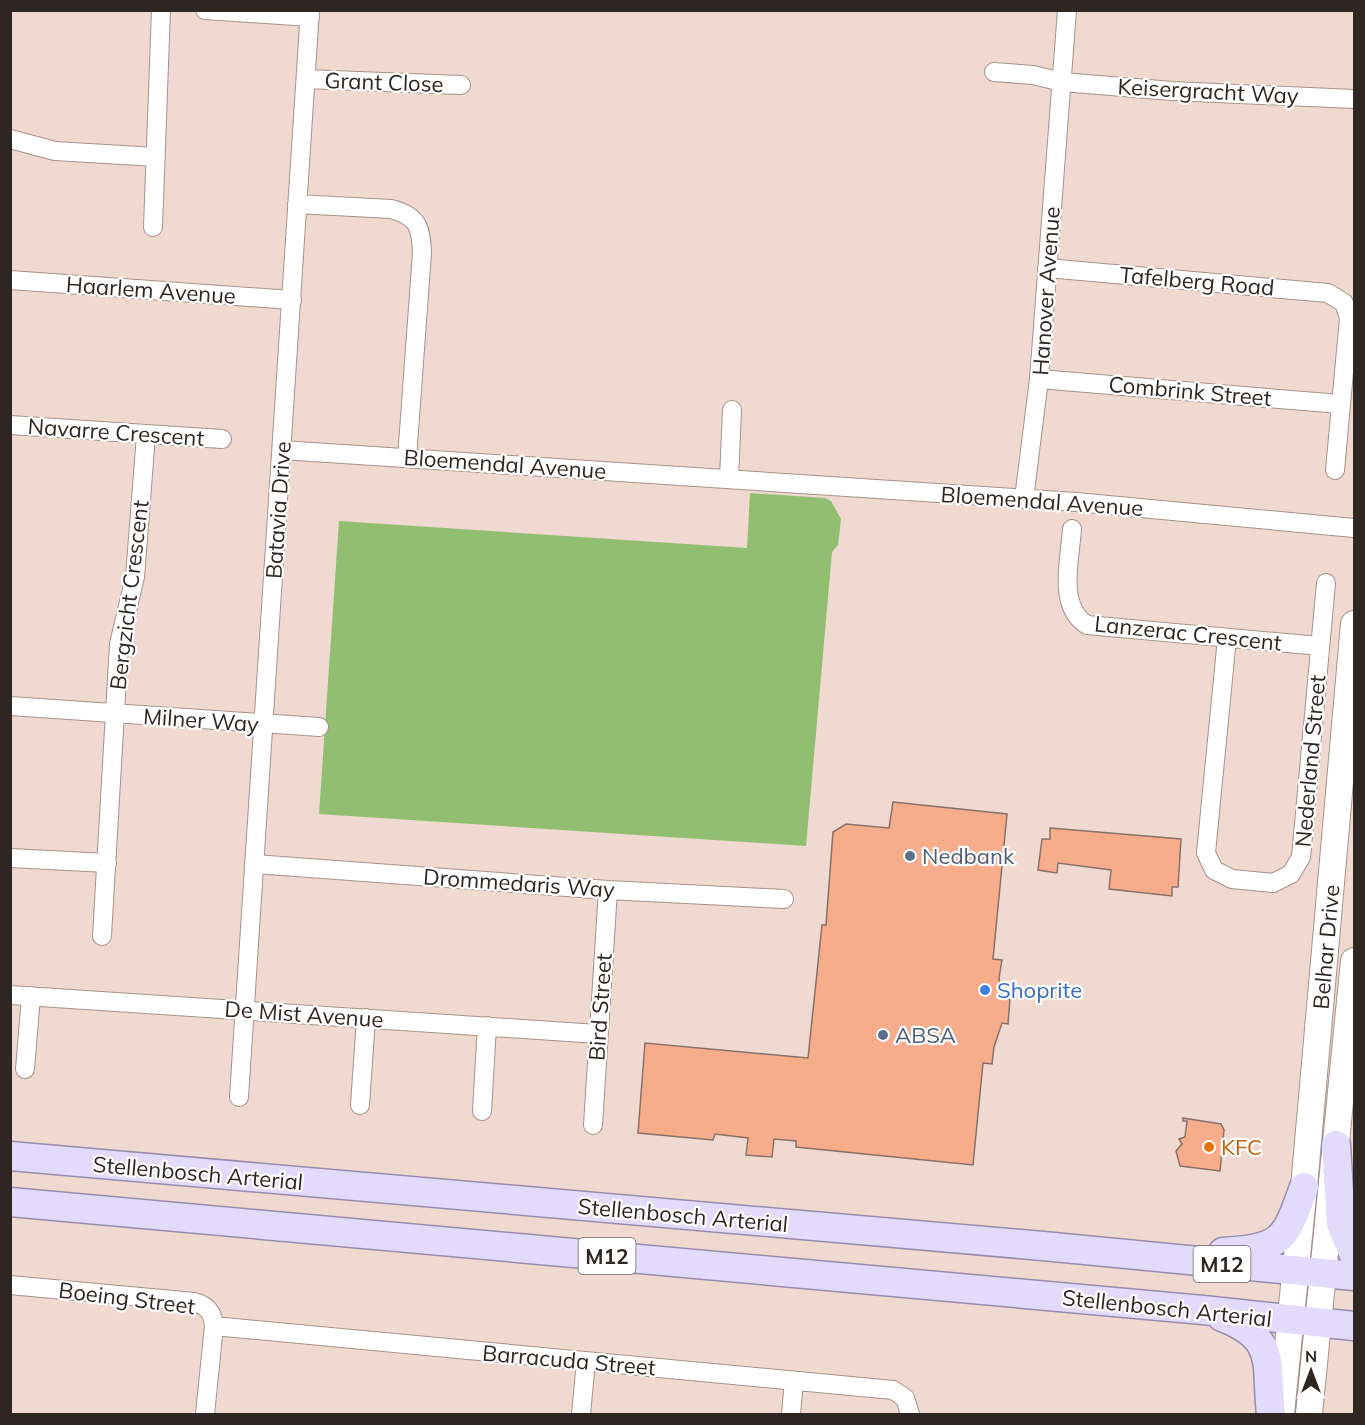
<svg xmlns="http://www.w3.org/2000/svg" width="1365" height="1425" font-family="Mulish,sans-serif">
<rect width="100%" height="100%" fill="#f0d9d0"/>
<path fill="#91be70" d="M 750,493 L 825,498 L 831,501 L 841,519 L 838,545 L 832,552 L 806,846 L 319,814 L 339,521 L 747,548 Z"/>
<path fill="#f7ac8c" stroke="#867269" stroke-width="1.5" d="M 893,802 L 1007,814 L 993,959 L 1002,960 L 999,978 L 1002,999 L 1010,999 L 1008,1024 L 1002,1023 L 994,1047 L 992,1064 L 983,1063 L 973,1165 L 796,1147 L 796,1141 L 774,1139 L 772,1157 L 746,1155 L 748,1138 L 715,1134 L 713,1140 L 638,1133 L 645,1043 L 808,1058 L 822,925 L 826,925 L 833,832 L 846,824 L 889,828 Z
M 1050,828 L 1181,839 L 1178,887 L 1172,887 L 1172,896 L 1109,889 L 1111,870 L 1058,863 L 1057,873 L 1038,870 L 1042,839 L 1050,839 Z
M 1183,1118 L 1221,1124 L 1224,1130 L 1220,1171 L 1180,1166 L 1176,1151 L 1182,1144 L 1179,1139 L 1185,1137 L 1187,1121 L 1183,1121 Z"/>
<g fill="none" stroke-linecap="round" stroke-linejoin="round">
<g stroke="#a79289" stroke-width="20">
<path id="street" d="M 205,10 L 310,17
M 994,72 L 1033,75 L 1062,82 L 1172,91 L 1354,99
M 306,79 L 461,85
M 10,139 L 55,151 L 156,157
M 297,204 L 391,209 C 418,216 421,227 422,253 L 407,458
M 153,227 L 161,10
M 1047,268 L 1328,293 L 1344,303 L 1349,318 L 1335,470
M 10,280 L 292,300
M 1039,379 L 1340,404
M 10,425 L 222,439
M 282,450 L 1076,502 L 1354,528
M 729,479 L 732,410
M 1024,499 L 1039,379 L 1067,10
M 1072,529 C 1070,560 1057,606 1087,625 L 1320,646
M 1227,638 L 1206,853 L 1214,870 L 1232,879 L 1273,883 L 1291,874 L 1301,857 L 1326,583
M 10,706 L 319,727
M 10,858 L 107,863
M 254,864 L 608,890 L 784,899
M 102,936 L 119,644 L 135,577 L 146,435
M 10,995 L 598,1034
M 25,1069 L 31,996
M 239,1097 L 310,10
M 360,1105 L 366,1018
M 482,1111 L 487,1026
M 593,1125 L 608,890
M 10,1285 L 194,1302 C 207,1305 213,1313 214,1326 L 205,1414
M 214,1326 L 893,1390 L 905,1398 L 910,1414
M 581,1414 L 586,1361
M 791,1414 L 794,1381"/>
</g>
<g stroke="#a79289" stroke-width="28">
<path id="secondary" d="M 1281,1414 L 1304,1187 L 1354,624
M 1309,1414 L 1354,961"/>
</g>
<g stroke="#978cad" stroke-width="31">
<path id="primary" d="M 1336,1145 L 1341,1224 L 1354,1255
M 10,1156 L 1043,1246 L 1354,1276
M 10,1202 L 1203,1310 L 1354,1326
M 1223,1252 C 1282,1248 1285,1241 1304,1187
M 1222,1317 C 1279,1339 1265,1364 1271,1414"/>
</g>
<use href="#street" stroke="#fff" stroke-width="18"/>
<use href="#secondary" stroke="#fff" stroke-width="26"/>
<use href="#primary" stroke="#e2dbfb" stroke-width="28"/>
</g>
<g fill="#5c6f8a" stroke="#fff" stroke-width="2">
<circle cx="910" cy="856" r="6"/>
<circle cx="883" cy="1035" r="6"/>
</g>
<circle fill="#3f7fe0" stroke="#fff" stroke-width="2" cx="985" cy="990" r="6"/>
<circle fill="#e8710a" stroke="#fff" stroke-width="2" cx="1209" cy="1147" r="6"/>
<g text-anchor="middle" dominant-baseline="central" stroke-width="4.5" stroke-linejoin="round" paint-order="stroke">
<g fill="#fff" stroke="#6d6764" stroke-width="1.5">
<rect x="578.5" y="1238" width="57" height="36" rx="4.5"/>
<rect x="1193.5" y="1246" width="57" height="36" rx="4.5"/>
</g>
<g font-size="21" font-weight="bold" fill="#2e2622">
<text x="607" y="1256">M12</text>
<text x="1222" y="1264">M12</text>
</g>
<g font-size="22" fill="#2e2622" stroke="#fff">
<text transform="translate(384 82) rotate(2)">Grant Close</text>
<text transform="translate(1208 91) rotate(3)">Keisergracht Way</text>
<text transform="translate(1197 281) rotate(5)">Tafelberg Road</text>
<text transform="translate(151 290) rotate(4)">Haarlem Avenue</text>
<text transform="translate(1046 291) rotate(-86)">Hanover Avenue</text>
<text transform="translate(1190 391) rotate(5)">Combrink Street</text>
<text transform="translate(116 432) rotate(4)">Navarre Crescent</text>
<text transform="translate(505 464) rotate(4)">Bloemendal Avenue</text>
<text transform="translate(1042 501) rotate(4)">Bloemendal Avenue</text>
<text transform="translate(278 510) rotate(-86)">Batavia Drive</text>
<text transform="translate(129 595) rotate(-83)">Bergzicht Crescent</text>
<text transform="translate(1188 633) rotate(6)">Lanzerac Crescent</text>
<text transform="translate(201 720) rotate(4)">Milner Way</text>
<text transform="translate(1310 761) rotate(-85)">Nederland Street</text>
<text transform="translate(519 883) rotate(4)">Drommedaris Way</text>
<text transform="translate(1326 947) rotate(-85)">Belhar Drive</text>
<text transform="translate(600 1007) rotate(-86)">Bird Street</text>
<text transform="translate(304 1014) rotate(4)">De Mist Avenue</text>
<text transform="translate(198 1173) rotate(5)">Stellenbosch Arterial</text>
<text transform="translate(683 1215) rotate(5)">Stellenbosch Arterial</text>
<text transform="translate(127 1298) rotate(7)">Boeing Street</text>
<text transform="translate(1167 1308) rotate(6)">Stellenbosch Arterial</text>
<text transform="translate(569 1360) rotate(5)">Barracuda Street</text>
</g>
<g font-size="22" fill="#4e5e75" stroke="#fff" text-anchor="start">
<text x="922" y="856">Nedbank</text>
<text x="895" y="1035">ABSA</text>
</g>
<g font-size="22" fill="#366cbe" stroke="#fff" text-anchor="start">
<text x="997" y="990">Shoprite</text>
</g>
<g font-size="22" fill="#c56008" stroke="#fff" text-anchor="start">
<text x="1221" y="1147">KFC</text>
</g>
</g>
<rect width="1365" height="1425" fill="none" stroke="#2e2622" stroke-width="24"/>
<g transform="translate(1311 1371)" stroke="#ffffff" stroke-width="4.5" paint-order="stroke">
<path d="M0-4.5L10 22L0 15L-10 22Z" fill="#2e2622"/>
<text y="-9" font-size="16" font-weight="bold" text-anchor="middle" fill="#2e2622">N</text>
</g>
</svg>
